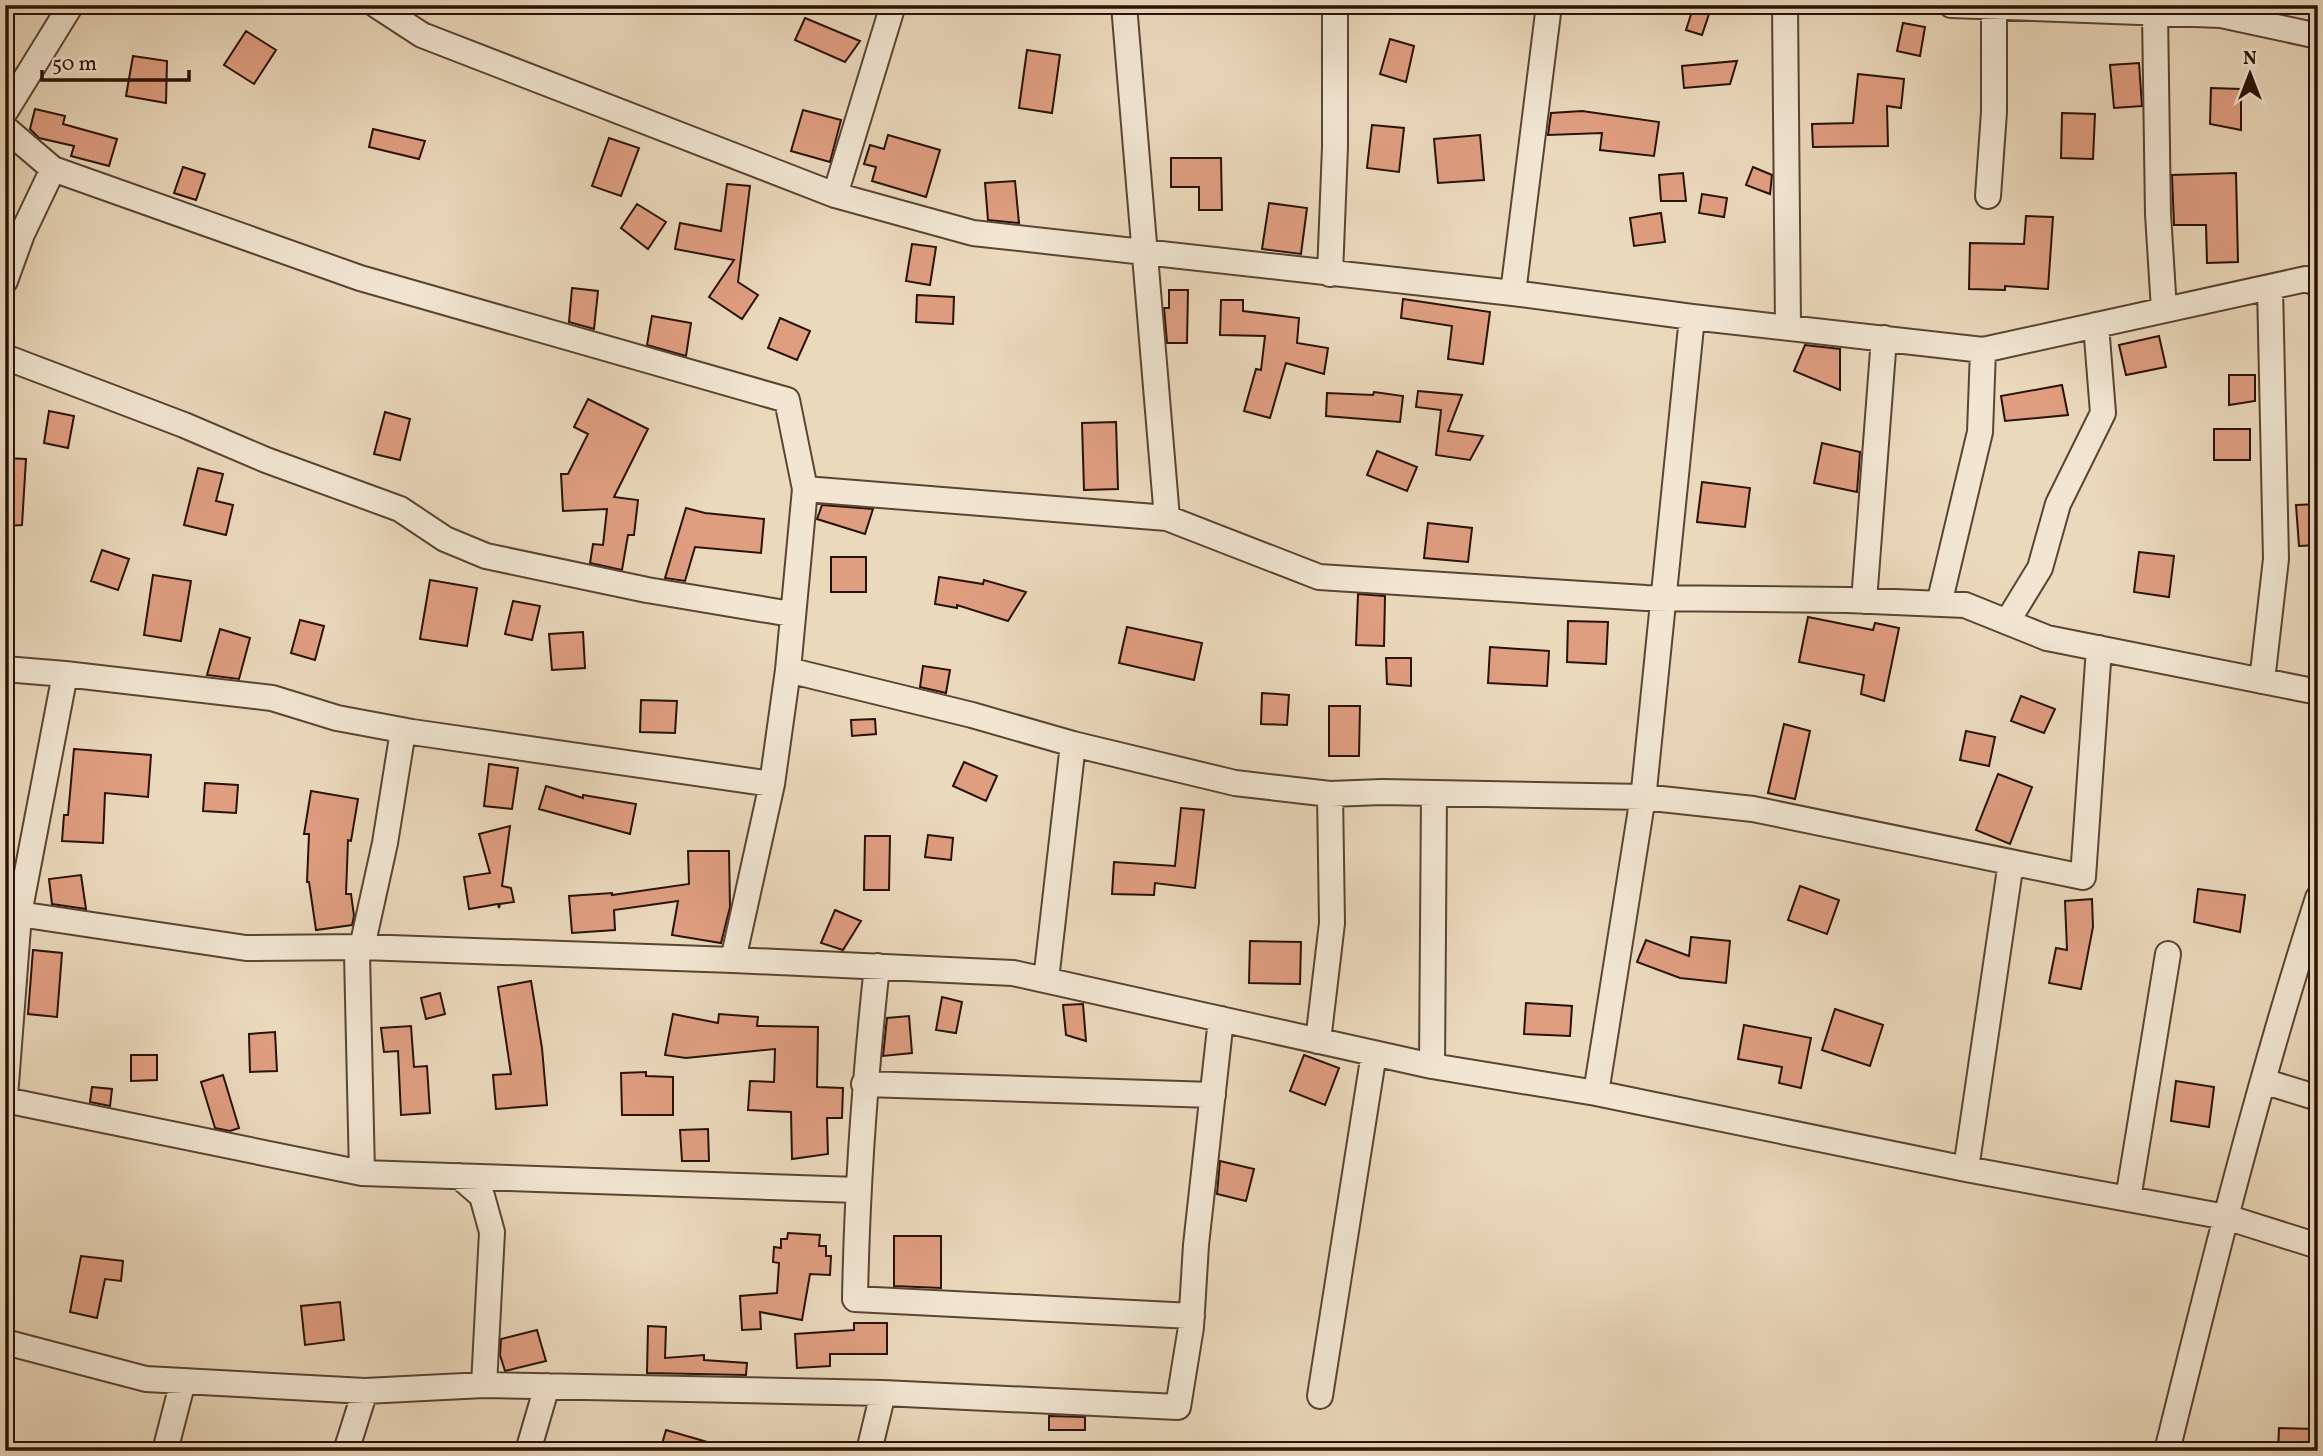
<svg xmlns="http://www.w3.org/2000/svg" width="2323" height="1456" font-family="Vollkorn,serif">
<rect width="100%" height="100%" fill="#ebd9bc"/>
<filter id="stains"><feTurbulence type="fractalNoise" baseFrequency=".00286" numOctaves="4"/><feColorMatrix values="0 0 0 0 .2 0 0 0 0 .09 0 0 0 0 .02 0 0 0 .5 -.17"/></filter>
<radialGradient id="worn" r=".72"><stop offset=".6" stop-color="#630" stop-opacity="0"/><stop offset="1" stop-color="#630" stop-opacity=".3"/></radialGradient>
<path fill="#e09e81" stroke="#291205" stroke-width="2" d="M 1694,5 L 1712,5 L 1702,35 L 1686,30 Z
M 805,18 L 860,41 L 845,62 L 795,40 Z
M 1903,23 L 1925,27 L 1920,56 L 1897,51 Z
M 246,31 L 276,50 L 254,84 L 224,65 Z
M 1390,39 L 1414,46 L 1406,82 L 1380,74 Z
M 1027,50 L 1060,55 L 1052,113 L 1019,108 Z
M 133,56 L 167,61 L 166,103 L 126,96 Z
M 1737,61 L 1730,84 L 1684,88 L 1682,66 Z
M 2139,63 L 2142,106 L 2114,108 L 2110,65 Z
M 1858,74 L 1904,79 L 1901,108 L 1887,106 L 1888,146 L 1813,147 L 1812,124 L 1853,123 Z
M 2211,88 L 2241,89 L 2241,130 L 2210,124 Z
M 35,109 L 65,116 L 63,124 L 117,139 L 109,166 L 71,156 L 74,146 L 39,138 L 30,129 Z
M 803,110 L 841,120 L 830,162 L 791,151 Z
M 1582,111 L 1659,122 L 1654,156 L 1600,150 L 1602,133 L 1548,135 L 1551,113 Z
M 2062,113 L 2095,114 L 2093,159 L 2061,158 Z
M 1372,125 L 1404,128 L 1399,172 L 1367,168 Z
M 373,129 L 425,141 L 419,159 L 369,147 Z
M 888,135 L 940,150 L 926,197 L 872,181 L 876,167 L 864,164 L 870,145 L 884,149 Z
M 1480,135 L 1484,180 L 1438,183 L 1434,139 Z
M 609,138 L 639,148 L 621,196 L 592,186 Z
M 1171,158 L 1221,158 L 1222,210 L 1199,210 L 1199,187 L 1171,187 Z
M 183,167 L 205,174 L 196,200 L 174,193 Z
M 1753,167 L 1772,175 L 1770,194 L 1746,185 Z
M 1683,173 L 1686,201 L 1661,201 L 1659,175 Z
M 2236,173 L 2238,262 L 2207,263 L 2206,225 L 2174,225 L 2172,175 Z
M 1015,181 L 1019,223 L 988,220 L 985,183 Z
M 727,184 L 750,186 L 738,282 L 758,295 L 742,319 L 709,297 L 734,260 L 675,249 L 680,223 L 721,231 Z
M 1702,194 L 1727,198 L 1724,217 L 1699,213 Z
M 1269,203 L 1307,208 L 1301,254 L 1262,249 Z
M 637,204 L 666,222 L 648,249 L 621,228 Z
M 1661,213 L 1665,242 L 1634,246 L 1630,218 Z
M 2026,216 L 2053,217 L 2048,289 L 2005,286 L 2005,290 L 1969,289 L 1970,243 L 2024,244 Z
M 912,244 L 936,247 L 930,285 L 906,281 Z
M 572,288 L 598,291 L 594,329 L 569,322 Z
M 1169,290 L 1188,290 L 1187,343 L 1167,343 L 1164,308 L 1169,308 Z
M 917,295 L 954,297 L 953,324 L 916,322 Z
M 1403,299 L 1490,312 L 1483,364 L 1448,359 L 1452,326 L 1401,318 Z
M 1221,300 L 1243,300 L 1243,311 L 1299,318 L 1297,343 L 1328,348 L 1324,374 L 1286,363 L 1270,418 L 1244,411 L 1256,369 L 1261,370 L 1265,336 L 1220,335 Z
M 652,316 L 691,323 L 686,356 L 647,345 Z
M 780,318 L 810,331 L 797,360 L 768,348 Z
M 2159,336 L 2166,367 L 2126,375 L 2119,345 Z
M 1805,345 L 1840,349 L 1840,390 L 1794,371 Z
M 2229,375 L 2255,375 L 2255,401 L 2229,405 Z
M 2062,385 L 2068,415 L 2005,421 L 2001,396 Z
M 1418,391 L 1462,395 L 1448,431 L 1483,436 L 1470,460 L 1436,455 L 1441,410 L 1416,407 Z
M 1374,392 L 1403,396 L 1400,422 L 1326,416 L 1327,393 L 1373,395 Z
M 588,399 L 648,429 L 614,497 L 638,500 L 634,535 L 628,535 L 622,570 L 590,563 L 593,544 L 603,545 L 607,509 L 563,511 L 561,474 L 568,474 L 588,434 L 574,427 Z
M 49,411 L 74,416 L 68,448 L 44,443 Z
M 385,412 L 410,419 L 400,460 L 374,454 Z
M 1116,422 L 1118,489 L 1084,490 L 1082,423 Z
M 2214,429 L 2250,429 L 2250,460 L 2214,460 Z
M 1822,443 L 1860,452 L 1857,492 L 1814,483 Z
M 1377,451 L 1417,467 L 1407,491 L 1367,475 Z
M 5,458 L 26,459 L 22,525 L 5,526 Z
M 198,468 L 223,474 L 216,501 L 233,505 L 226,535 L 184,525 Z
M 1702,482 L 1750,488 L 1745,527 L 1697,522 Z
M 2318,504 L 2318,545 L 2299,546 L 2296,505 Z
M 822,505 L 873,509 L 865,534 L 817,519 Z
M 686,508 L 705,513 L 764,519 L 761,553 L 695,547 L 685,581 L 665,578 Z
M 1428,523 L 1472,528 L 1468,562 L 1424,558 Z
M 102,550 L 129,559 L 118,590 L 91,581 Z
M 2139,552 L 2174,556 L 2169,597 L 2134,592 Z
M 831,557 L 866,557 L 866,592 L 831,592 Z
M 153,575 L 191,581 L 181,641 L 144,635 Z
M 939,577 L 983,584 L 984,580 L 1026,592 L 1008,621 L 957,605 L 957,608 L 935,604 Z
M 430,580 L 477,588 L 467,646 L 420,639 Z
M 1358,594 L 1385,596 L 1384,646 L 1356,645 Z
M 513,601 L 540,606 L 532,640 L 505,634 Z
M 1808,617 L 1873,630 L 1875,623 L 1899,628 L 1884,701 L 1861,694 L 1864,675 L 1799,662 Z
M 300,620 L 324,626 L 315,660 L 291,653 Z
M 1568,621 L 1608,622 L 1606,664 L 1567,662 Z
M 1127,627 L 1202,643 L 1194,680 L 1119,663 Z
M 220,629 L 250,638 L 239,679 L 207,675 Z
M 583,632 L 585,668 L 552,670 L 549,634 Z
M 1490,647 L 1549,651 L 1547,686 L 1488,683 Z
M 1386,658 L 1411,658 L 1411,686 L 1387,684 Z
M 923,666 L 950,670 L 946,693 L 920,687 Z
M 1262,693 L 1289,695 L 1287,725 L 1261,724 Z
M 2021,696 L 2055,709 L 2044,733 L 2011,721 Z
M 641,700 L 677,701 L 675,733 L 640,732 Z
M 1329,706 L 1360,706 L 1359,756 L 1329,756 Z
M 875,719 L 876,734 L 852,736 L 851,720 Z
M 1784,724 L 1810,731 L 1795,799 L 1768,793 Z
M 1966,731 L 1995,737 L 1989,766 L 1960,760 Z
M 74,749 L 151,755 L 148,797 L 105,793 L 103,843 L 62,841 L 64,815 L 68,815 Z
M 964,762 L 997,776 L 986,801 L 953,786 Z
M 489,764 L 518,768 L 512,809 L 484,806 Z
M 1998,774 L 2032,787 L 2010,844 L 1976,830 Z
M 205,783 L 238,785 L 236,813 L 203,811 Z
M 546,786 L 583,798 L 583,795 L 636,804 L 630,834 L 539,809 Z
M 311,791 L 358,799 L 351,841 L 348,840 L 346,894 L 351,894 L 354,916 L 352,925 L 316,930 L 309,882 L 307,882 L 309,834 L 304,834 Z
M 1181,808 L 1204,810 L 1195,888 L 1155,883 L 1154,895 L 1112,894 L 1114,862 L 1175,866 Z
M 510,826 L 502,886 L 511,888 L 514,902 L 500,904 L 499,908 L 498,904 L 469,909 L 464,877 L 490,873 L 479,834 Z
M 928,835 L 953,838 L 951,860 L 925,857 Z
M 865,836 L 890,836 L 889,890 L 864,890 Z
M 688,851 L 729,851 L 730,907 L 721,943 L 672,935 L 678,901 L 614,910 L 615,930 L 572,933 L 569,896 L 612,893 L 612,895 L 689,884 Z
M 81,875 L 86,909 L 52,904 L 49,879 Z
M 1800,886 L 1839,900 L 1827,934 L 1788,920 Z
M 2198,889 L 2245,895 L 2240,932 L 2194,922 Z
M 2092,899 L 2093,927 L 2081,989 L 2049,983 L 2056,948 L 2067,950 L 2065,901 Z
M 835,910 L 861,921 L 843,950 L 821,943 Z
M 1691,937 L 1730,941 L 1726,983 L 1680,978 L 1637,962 L 1646,940 L 1689,956 Z
M 1250,941 L 1301,942 L 1300,984 L 1249,983 Z
M 33,950 L 62,953 L 57,1017 L 28,1014 Z
M 531,981 L 542,1048 L 547,1105 L 496,1109 L 493,1075 L 511,1074 L 498,987 Z
M 440,993 L 445,1014 L 426,1019 L 421,998 Z
M 942,997 L 962,1002 L 956,1033 L 936,1030 Z
M 1526,1003 L 1572,1006 L 1570,1036 L 1524,1034 Z
M 1083,1004 L 1086,1041 L 1066,1035 L 1063,1005 Z
M 1835,1009 L 1883,1025 L 1870,1066 L 1822,1050 Z
M 673,1014 L 718,1023 L 719,1014 L 758,1017 L 757,1026 L 818,1027 L 817,1087 L 843,1088 L 842,1118 L 827,1118 L 828,1154 L 792,1159 L 791,1112 L 748,1110 L 750,1081 L 774,1082 L 775,1049 L 686,1058 L 665,1055 Z
M 909,1016 L 912,1053 L 883,1056 L 887,1018 Z
M 1744,1025 L 1811,1038 L 1801,1088 L 1779,1083 L 1782,1067 L 1738,1059 Z
M 411,1026 L 414,1067 L 427,1066 L 430,1113 L 401,1115 L 398,1051 L 384,1052 L 381,1028 Z
M 275,1032 L 277,1071 L 250,1072 L 249,1034 Z
M 131,1055 L 157,1055 L 157,1080 L 131,1081 Z
M 1304,1055 L 1339,1068 L 1325,1105 L 1290,1091 Z
M 646,1072 L 646,1076 L 673,1077 L 673,1115 L 622,1115 L 621,1073 Z
M 223,1075 L 239,1128 L 230,1131 L 215,1128 L 201,1082 Z
M 2176,1081 L 2214,1087 L 2209,1127 L 2171,1121 Z
M 92,1087 L 112,1089 L 110,1106 L 90,1102 Z
M 708,1129 L 709,1161 L 682,1161 L 680,1130 Z
M 1220,1161 L 1254,1169 L 1246,1201 L 1217,1194 Z
M 788,1233 L 820,1235 L 819,1246 L 826,1246 L 826,1256 L 831,1256 L 830,1275 L 810,1274 L 802,1320 L 760,1312 L 761,1329 L 742,1330 L 740,1296 L 777,1293 L 779,1263 L 773,1262 L 774,1247 L 781,1248 L 781,1239 L 787,1239 Z
M 894,1236 L 941,1236 L 941,1288 L 894,1286 Z
M 81,1256 L 123,1261 L 121,1281 L 105,1279 L 97,1318 L 70,1312 Z
M 340,1302 L 344,1340 L 305,1345 L 301,1306 Z
M 854,1323 L 887,1323 L 887,1354 L 830,1354 L 830,1366 L 797,1368 L 795,1334 L 854,1330 Z
M 648,1326 L 666,1327 L 665,1358 L 704,1355 L 704,1360 L 747,1363 L 746,1375 L 647,1373 Z
M 537,1330 L 546,1361 L 505,1371 L 500,1355 L 501,1339 Z
M 1049,1416 L 1085,1417 L 1085,1430 L 1049,1430 Z
M 2279,1428 L 2315,1429 L 2314,1451 L 2278,1451 Z
M 666,1430 L 721,1446 L 720,1451 L 660,1451 Z"/>
<g fill="none" stroke-linecap="round" stroke-linejoin="round">
<g stroke="#5a4433" stroke-width="28">
<path id="minor" d="M 376,5 L 422,35 L 835,195 L 973,233 L 1513,293 L 1692,317 L 1983,350 L 2306,279 L 2318,284
M 1124,5 L 1167,518
M 1785,5 L 1788,327
M 1951,5 L 2221,15 L 2318,36
M 2155,13 L 2158,214 L 2164,310
M 5,112 L 71,5
M 5,128 L 53,169 L 360,278 L 787,400 L 805,489
M 835,195 L 893,5
M 1988,196 L 1994,112 L 1994,7
M 1330,274 L 1335,147 L 1335,5
M 5,281 L 22,234 L 53,169
M 1513,293 L 1549,5
M 5,357 L 184,425 L 266,460 L 400,509 L 445,539 L 486,556 L 647,590 L 791,614
M 1864,601 L 1884,338
M 1939,604 L 1980,432 L 1983,350
M 2007,622 L 2040,568 L 2058,504 L 2103,413 L 2096,325
M 5,669 L 65,674 L 272,698 L 337,718 L 412,732 L 772,784
M 788,670 L 972,715 L 1073,744 L 1235,783 L 1330,794 L 1382,792 L 1643,797 L 1753,809 L 2083,877 L 2099,648
M 2262,681 L 2276,559 L 2270,287
M 19,914 L 246,948 L 362,947 L 733,960 L 1013,973 L 1432,1066 L 1596,1093 L 1966,1169 L 2226,1217 L 2318,1246
M 733,960 L 772,784 L 788,670 L 805,489 L 1167,518 L 1319,577 L 1646,598 L 1848,600 L 1965,605 L 2047,638 L 2318,692
M 877,966 C 865,1077 857,1187 855,1299 L 1192,1316
M 1046,980 L 1073,744
M 1318,1041 L 1332,923 L 1330,794
M 1432,1066 L 1434,794
M 2263,1081 L 2318,1098
M 864,1084 L 1213,1095
M 1596,1093 L 1644,790 L 1692,317
M 5,1097 L 19,914 L 65,674
M 5,1100 L 362,1173 L 857,1190
M 1966,1169 L 2011,862
M 362,1173 L 357,954 L 362,947 L 385,843 L 403,731
M 459,1176 L 482,1196 L 492,1232 L 484,1385
M 2128,1199 L 2168,954
M 5,1342 L 146,1379 L 183,1381 L 365,1391 L 484,1385 L 883,1393 L 1178,1407 L 1191,1327 L 1196,1245 L 1221,1019
M 1320,1396 L 1374,1053
M 165,1451 L 183,1381
M 346,1451 L 365,1391
M 528,1451 L 547,1386
M 869,1451 L 883,1393
M 2167,1451 C 2213,1265 2259,1080 2318,898"/>
</g>
<use href="#minor" stroke="#f2e6d3" stroke-width="24"/>
</g>
<rect width="2323" height="1456" fill="none" stroke="#ebd9bc" stroke-width="28"/>
<rect x="7" y="7" width="2309" height="1442" fill="none" stroke="#291205" stroke-width="3.5"/>
<rect x="14" y="14" width="2295" height="1428" fill="none" stroke="#291205" stroke-width="2"/>
<g transform="translate(2250 74)" stroke="#f2e6d3" stroke-width="5" paint-order="stroke">
<path d="M0-5L12 26L0 18L-12 26Z" fill="#291205"/>
<text y="-10" font-size="19" font-weight="bold" text-anchor="middle" fill="#291205">N</text>
</g>
<path d="M42 70v10h147v-10" fill="none" stroke="#291205" stroke-width="3.5"/>
<text x="52" y="70" font-size="21" fill="#291205" stroke="#f2e6d3" stroke-width="5" paint-order="stroke">50 m</text>
<rect width="100%" height="100%" filter="url(#stains)"/>
<rect width="100%" height="100%" fill="url(#worn)"/>
</svg>
